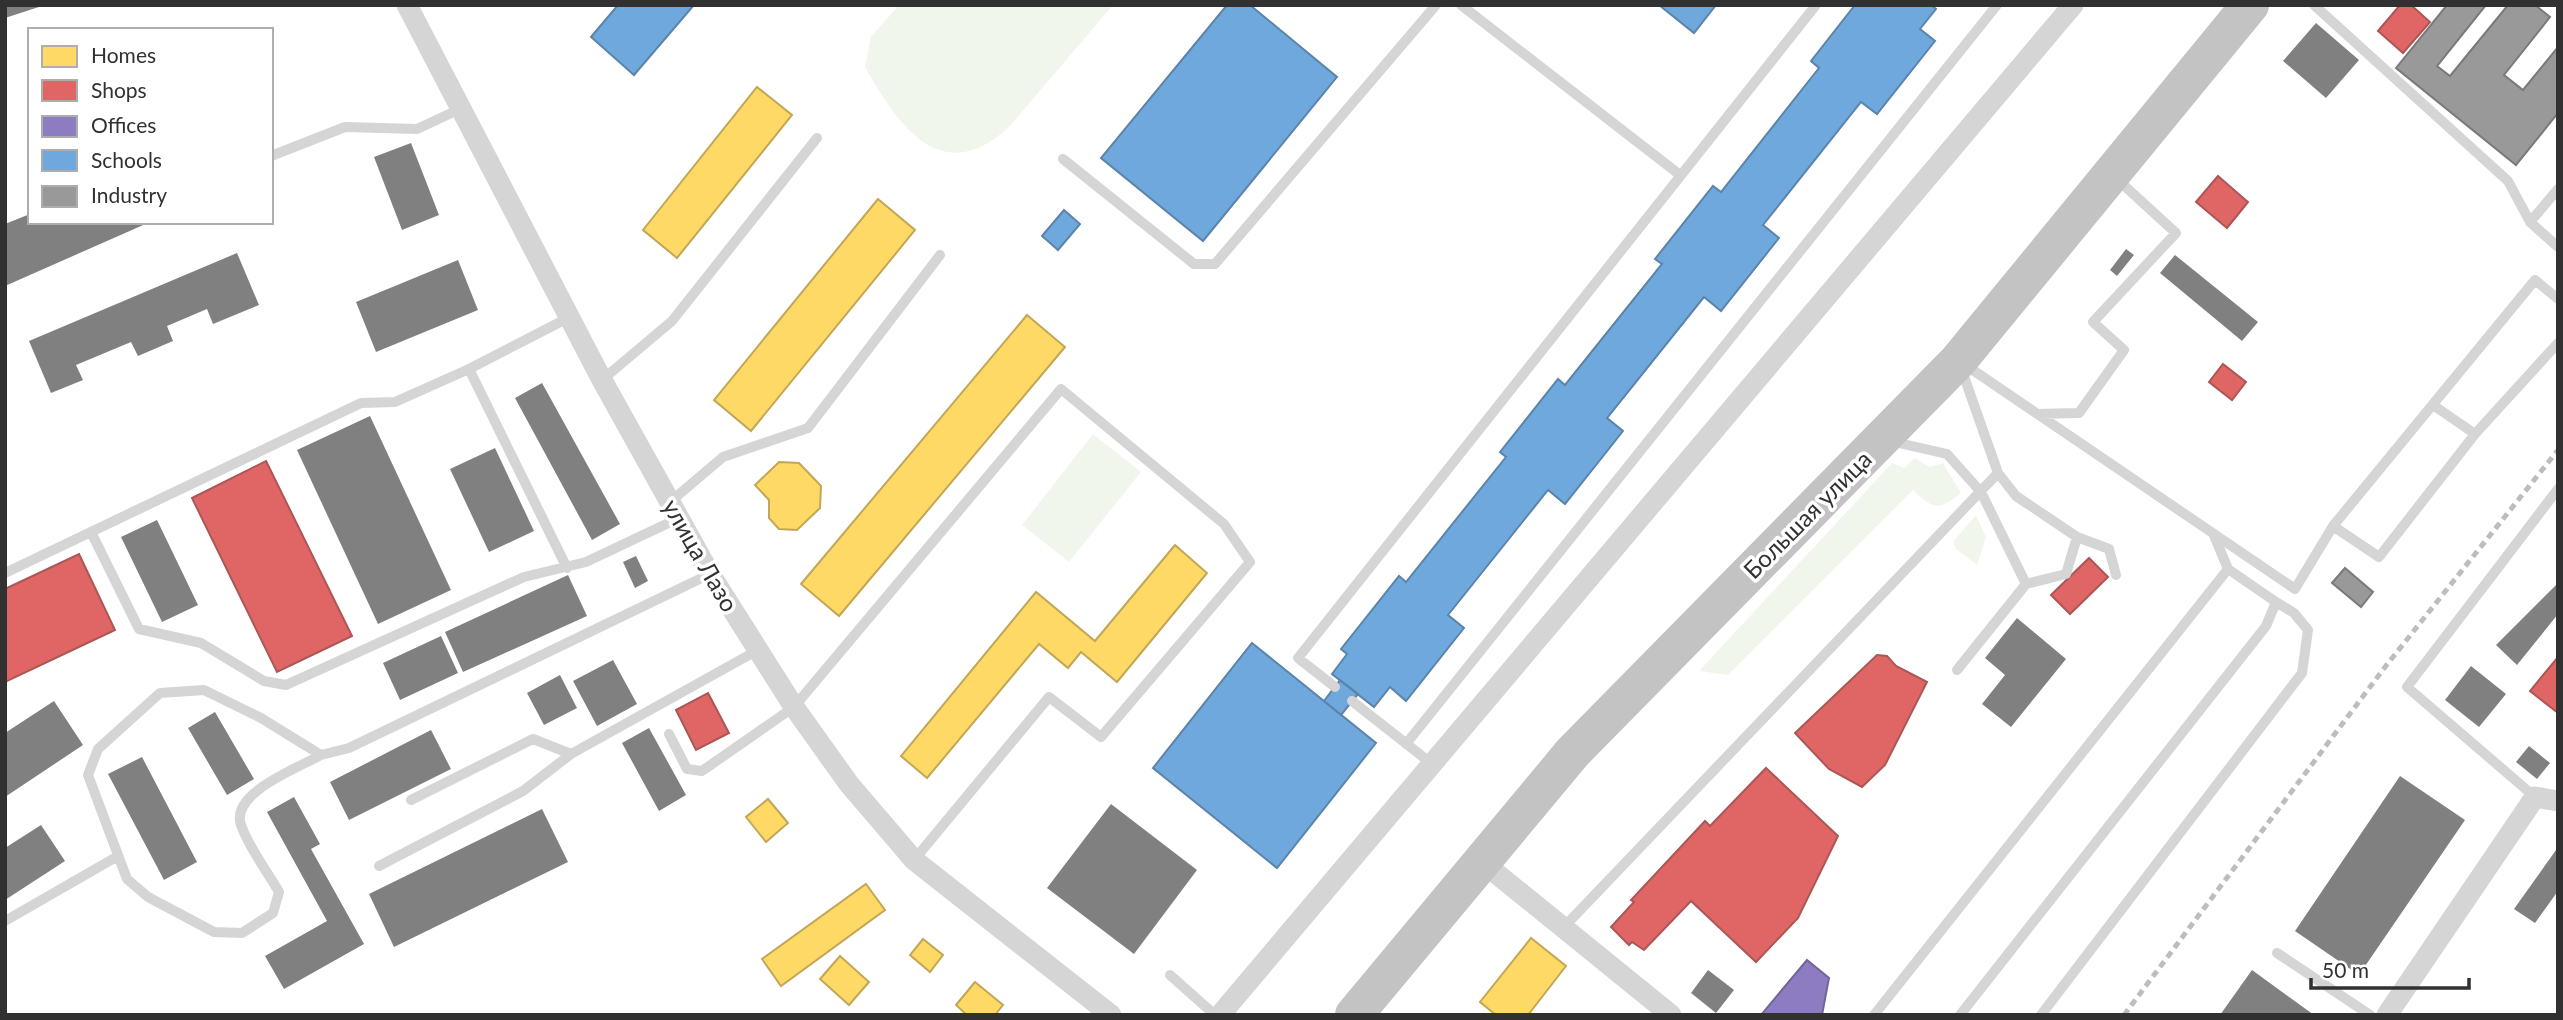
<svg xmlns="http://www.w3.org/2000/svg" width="2563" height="1020" font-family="Lato,sans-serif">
<rect width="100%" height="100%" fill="#fff"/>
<path fill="#f1f6ed" d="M 899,5 L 1113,5 L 1009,127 C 941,190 898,125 865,67 L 871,37 Z
M 1093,434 L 1141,472 L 1069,562 L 1022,525 Z
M 1915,458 L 1930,467 L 1943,463 L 1961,493 C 1938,512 1933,509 1913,490 L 1728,675 L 1699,671 L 1892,463 L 1904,468 Z
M 1976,515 L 1986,537 L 1977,565 L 1956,549 L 1953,542 Z"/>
<path fill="#ffd966" stroke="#c1a756" stroke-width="2" d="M 757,87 L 792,115 L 677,258 L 643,230 Z
M 878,199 L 915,230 L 751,431 L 714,400 Z
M 1027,315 L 1065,347 L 839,616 L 801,584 Z
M 779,462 L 799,463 L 821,486 L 820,508 L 797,530 L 779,529 L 769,518 L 769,500 L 755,485 Z
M 1175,545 L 1207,573 L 1117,682 L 1081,652 L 1068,668 L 1039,644 L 927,778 L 901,756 L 1036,592 L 1095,641 Z
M 768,799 L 788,823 L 766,842 L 746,817 Z
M 866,884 L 885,910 L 781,986 L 762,959 Z
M 1531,938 L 1566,966 L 1528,1015 L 1496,1015 L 1480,1002 Z
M 923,939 L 943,955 L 930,972 L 910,955 Z
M 840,956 L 869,982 L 849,1005 L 820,979 Z
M 975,982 L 1003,1005 L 995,1015 L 967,1015 L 956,1005 Z"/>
<path fill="#e06666" stroke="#ac5656" stroke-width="2" d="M 2400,5 L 2411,5 L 2430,22 L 2403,53 L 2378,31 Z
M 2218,176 L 2248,202 L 2227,228 L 2196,202 Z
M 2223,364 L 2246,382 L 2232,400 L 2209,382 Z
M 266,461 L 352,636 L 277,672 L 192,498 Z
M 79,554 L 115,630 L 5,682 L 5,589 Z
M 2089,558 L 2108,577 L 2070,614 L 2051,595 Z
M 1877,655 L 1887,656 L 1896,666 L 1927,682 L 1885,765 L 1862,787 L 1829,769 L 1795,733 Z
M 2558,657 L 2558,713 L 2530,691 Z
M 708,693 L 729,733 L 696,750 L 676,710 Z
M 1766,768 L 1838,836 L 1798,918 L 1756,962 L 1691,901 L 1644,950 L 1632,942 L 1629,945 L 1611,927 L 1634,902 L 1631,900 L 1705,821 L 1710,826 Z"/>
<path fill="#8e7cc3" stroke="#726697" stroke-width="2" d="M 1807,960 L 1829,978 L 1822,1015 L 1761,1015 Z"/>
<path fill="#6fa8dc" stroke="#5c84a9" stroke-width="2" d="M 618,5 L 694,5 L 634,75 L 591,37 Z
M 1227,5 L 1250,5 L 1337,77 L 1203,241 L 1101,158 Z
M 1659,5 L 1716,5 L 1694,33 Z
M 1855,5 L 1931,5 L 1936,9 L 1920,29 L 1935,41 L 1877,114 L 1861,102 L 1763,225 L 1779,238 L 1721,311 L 1704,297 L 1607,418 L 1623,431 L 1565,504 L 1548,490 L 1448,615 L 1464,628 L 1406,701 L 1390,687 L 1374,707 L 1332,674 L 1347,654 L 1341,649 L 1399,576 L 1406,582 L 1506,457 L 1500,452 L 1558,379 L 1565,385 L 1662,264 L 1655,259 L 1713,186 L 1721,192 L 1819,68 L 1811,61 Z
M 1064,210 L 1080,224 L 1058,250 L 1042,236 Z
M 1252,643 L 1376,743 L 1277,868 L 1153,768 Z
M 1340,680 L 1358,694 L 1341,715 L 1324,701 Z"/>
<path fill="#999" stroke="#7a7a7a" stroke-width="2" d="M 2447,5 L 2486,5 L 2437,66 L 2450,76 L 2508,5 L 2535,5 L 2550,17 L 2504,75 L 2523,90 L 2558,47 L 2558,113 L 2516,165 L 2396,68 Z
M 2345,568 L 2373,592 L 2361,607 L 2332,583 Z"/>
<path fill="#808080" d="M 5,5 L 42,5 L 42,6 L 5,18 Z
M 2316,23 L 2359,60 L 2326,98 L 2283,61 Z
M 411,143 L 439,215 L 402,230 L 374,157 Z
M 30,214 L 30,222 L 150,222 L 5,286 L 5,224 Z
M 2126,249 L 2134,255 L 2117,276 L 2110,270 Z
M 237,253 L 259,305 L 213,324 L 207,309 L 167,326 L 173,341 L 138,356 L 131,342 L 76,365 L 83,380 L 51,393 L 29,341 Z
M 2175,255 L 2258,322 L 2242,341 L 2160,273 Z
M 458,260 L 478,310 L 376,352 L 356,302 Z
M 542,383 L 620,524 L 592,540 L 515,398 Z
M 370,416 L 451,590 L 378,624 L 297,450 Z
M 495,448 L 534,531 L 489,552 L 450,469 Z
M 157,520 L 198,605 L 162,622 L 121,537 Z
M 636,556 L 648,581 L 635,588 L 623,562 Z
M 568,575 L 587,616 L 463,672 L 445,632 Z
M 2558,583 L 2558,614 L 2517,665 L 2496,645 Z
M 2017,618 L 2066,659 L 2011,727 L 1982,704 L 2005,675 L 1985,658 Z
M 441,636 L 458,673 L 400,700 L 383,663 Z
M 613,660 L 637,704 L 597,726 L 573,681 Z
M 2471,666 L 2506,694 L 2479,727 L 2445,700 Z
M 560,675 L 577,708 L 544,725 L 527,693 Z
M 54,701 L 83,745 L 5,797 L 5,733 Z
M 215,712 L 254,779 L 227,795 L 188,728 Z
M 649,728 L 686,795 L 659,811 L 622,743 Z
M 431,730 L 451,769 L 349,820 L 330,782 Z
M 2529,746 L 2550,763 L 2537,779 L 2516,762 Z
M 142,757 L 197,862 L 164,880 L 108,774 Z
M 2400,776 L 2465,820 L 2359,975 L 2295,931 Z
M 294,797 L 320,844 L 311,849 L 364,944 L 284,989 L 265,956 L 327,921 L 267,812 Z
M 1111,804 L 1197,870 L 1134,954 L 1047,888 Z
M 542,809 L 568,862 L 394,947 L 369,894 Z
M 41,825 L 65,861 L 5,900 L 5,848 Z
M 2556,850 L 2558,891 L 2535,923 L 2514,909 Z
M 1708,970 L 1734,990 L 1716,1013 L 1691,993 Z
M 2252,970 L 2314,1015 L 2220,1015 Z"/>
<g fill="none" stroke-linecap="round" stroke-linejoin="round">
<path stroke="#d5d5d5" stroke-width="10" d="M 1461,5 L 1680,175
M 2314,5 L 2508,181 L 2530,222 L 2558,247
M 271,156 L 345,127 L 417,129 L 460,109
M 1063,159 L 1194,264 L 1215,264 L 1436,5
M 2530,222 L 2558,189
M 1964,364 L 2295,589 L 2333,526 L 2535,280 L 2558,299
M 469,369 L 567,568
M 602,380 L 672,321 L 817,138
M 2433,405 L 2475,434
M 2037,414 L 2079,413 L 2124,350 L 2093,322 L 2176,233 L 2117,179
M 1890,441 L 1947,454 L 1981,492 L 2026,584 L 2066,574 L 2077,537 L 2016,496 L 1998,473 L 1961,368
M 670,502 L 723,457 L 808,428 L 940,255
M 2333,526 L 2379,557 L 2475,434 L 2558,343
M 91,532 L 139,629 L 201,643 L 264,681 L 286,685 L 524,577 L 586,562 L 679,518
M 2077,537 L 2109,549 L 2116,575
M 5,573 L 361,403 L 395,402 L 469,369 L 570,317
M 1957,670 L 2026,584
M 1335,687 L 1298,658 L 1816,5
M 1352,701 L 1432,764
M 669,734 L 687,769 L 702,771 L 794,707 L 1061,389 L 1224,524 L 1250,562 L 1101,737 L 1049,697 L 914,860
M 1406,744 L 1997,5
M 321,755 C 298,768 230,793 241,825 C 249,848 267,871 279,892 L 273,913 L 242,933 L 214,932 L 148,897 L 127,879 L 88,775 L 98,749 L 160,693 L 204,690 L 261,718 L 321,755 L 349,748 L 710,574
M 2535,797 L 2407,687 L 2558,489
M 411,800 L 533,739 L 571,754
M 379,866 L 523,791 L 571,754 L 758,650
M 5,921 L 118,856
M 1563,928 L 1998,473
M 2277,953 L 2370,1015
M 1170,975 L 1215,1015
M 1874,1015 L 2228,569
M 1960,1015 L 2266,626 L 2276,602 L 2228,569 L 2213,533
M 2041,1015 L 2302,673 L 2308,630 L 2294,613 L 2276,602"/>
<path stroke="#d5d5d5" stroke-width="21" d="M 407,5 L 602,380 L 710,574 L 794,707 L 849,784 L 914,860 L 1111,1015
M 1481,861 L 1671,1015
M 1220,1015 L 2073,5
M 2387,1015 L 2535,797 L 2558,801"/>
<path stroke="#c3c3c3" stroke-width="38" d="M 1354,1015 L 1573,752 L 1958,361 L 2250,5"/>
<path stroke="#bdbdbd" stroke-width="5" stroke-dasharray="7 5" stroke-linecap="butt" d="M 2124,1015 L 2385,667 L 2558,450"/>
</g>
<g text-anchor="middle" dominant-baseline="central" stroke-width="7" stroke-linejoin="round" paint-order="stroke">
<g font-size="24" fill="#313131" stroke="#fff">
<text transform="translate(1807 514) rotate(-45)">Большая улица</text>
<text transform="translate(701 555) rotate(60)">улица Лазо</text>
</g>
</g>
<rect width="2563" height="1020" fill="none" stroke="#313131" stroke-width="14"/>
<rect x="28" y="28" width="245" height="196" fill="#ffffff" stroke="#adadad" stroke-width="2"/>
<rect x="42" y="46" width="35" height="21" fill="#ffd966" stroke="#adadad" stroke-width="2"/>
<text x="91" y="63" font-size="21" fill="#313131">Homes</text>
<rect x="42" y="80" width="35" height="21" fill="#e06666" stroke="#adadad" stroke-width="2"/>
<text x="91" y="98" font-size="21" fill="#313131">Shops</text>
<rect x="42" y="116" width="35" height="21" fill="#8e7cc3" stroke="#adadad" stroke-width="2"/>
<text x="91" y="133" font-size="21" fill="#313131">Offices</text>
<rect x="42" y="150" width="35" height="21" fill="#6fa8dc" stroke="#adadad" stroke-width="2"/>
<text x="91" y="168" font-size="21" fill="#313131">Schools</text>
<rect x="42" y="186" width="35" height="21" fill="#999999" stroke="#adadad" stroke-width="2"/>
<text x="91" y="203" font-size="21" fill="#313131">Industry</text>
<path d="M2311 978v10h158v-10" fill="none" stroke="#313131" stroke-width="3.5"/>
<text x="2322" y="978" font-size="21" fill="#313131" stroke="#ffffff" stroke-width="5" paint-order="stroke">50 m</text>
</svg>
